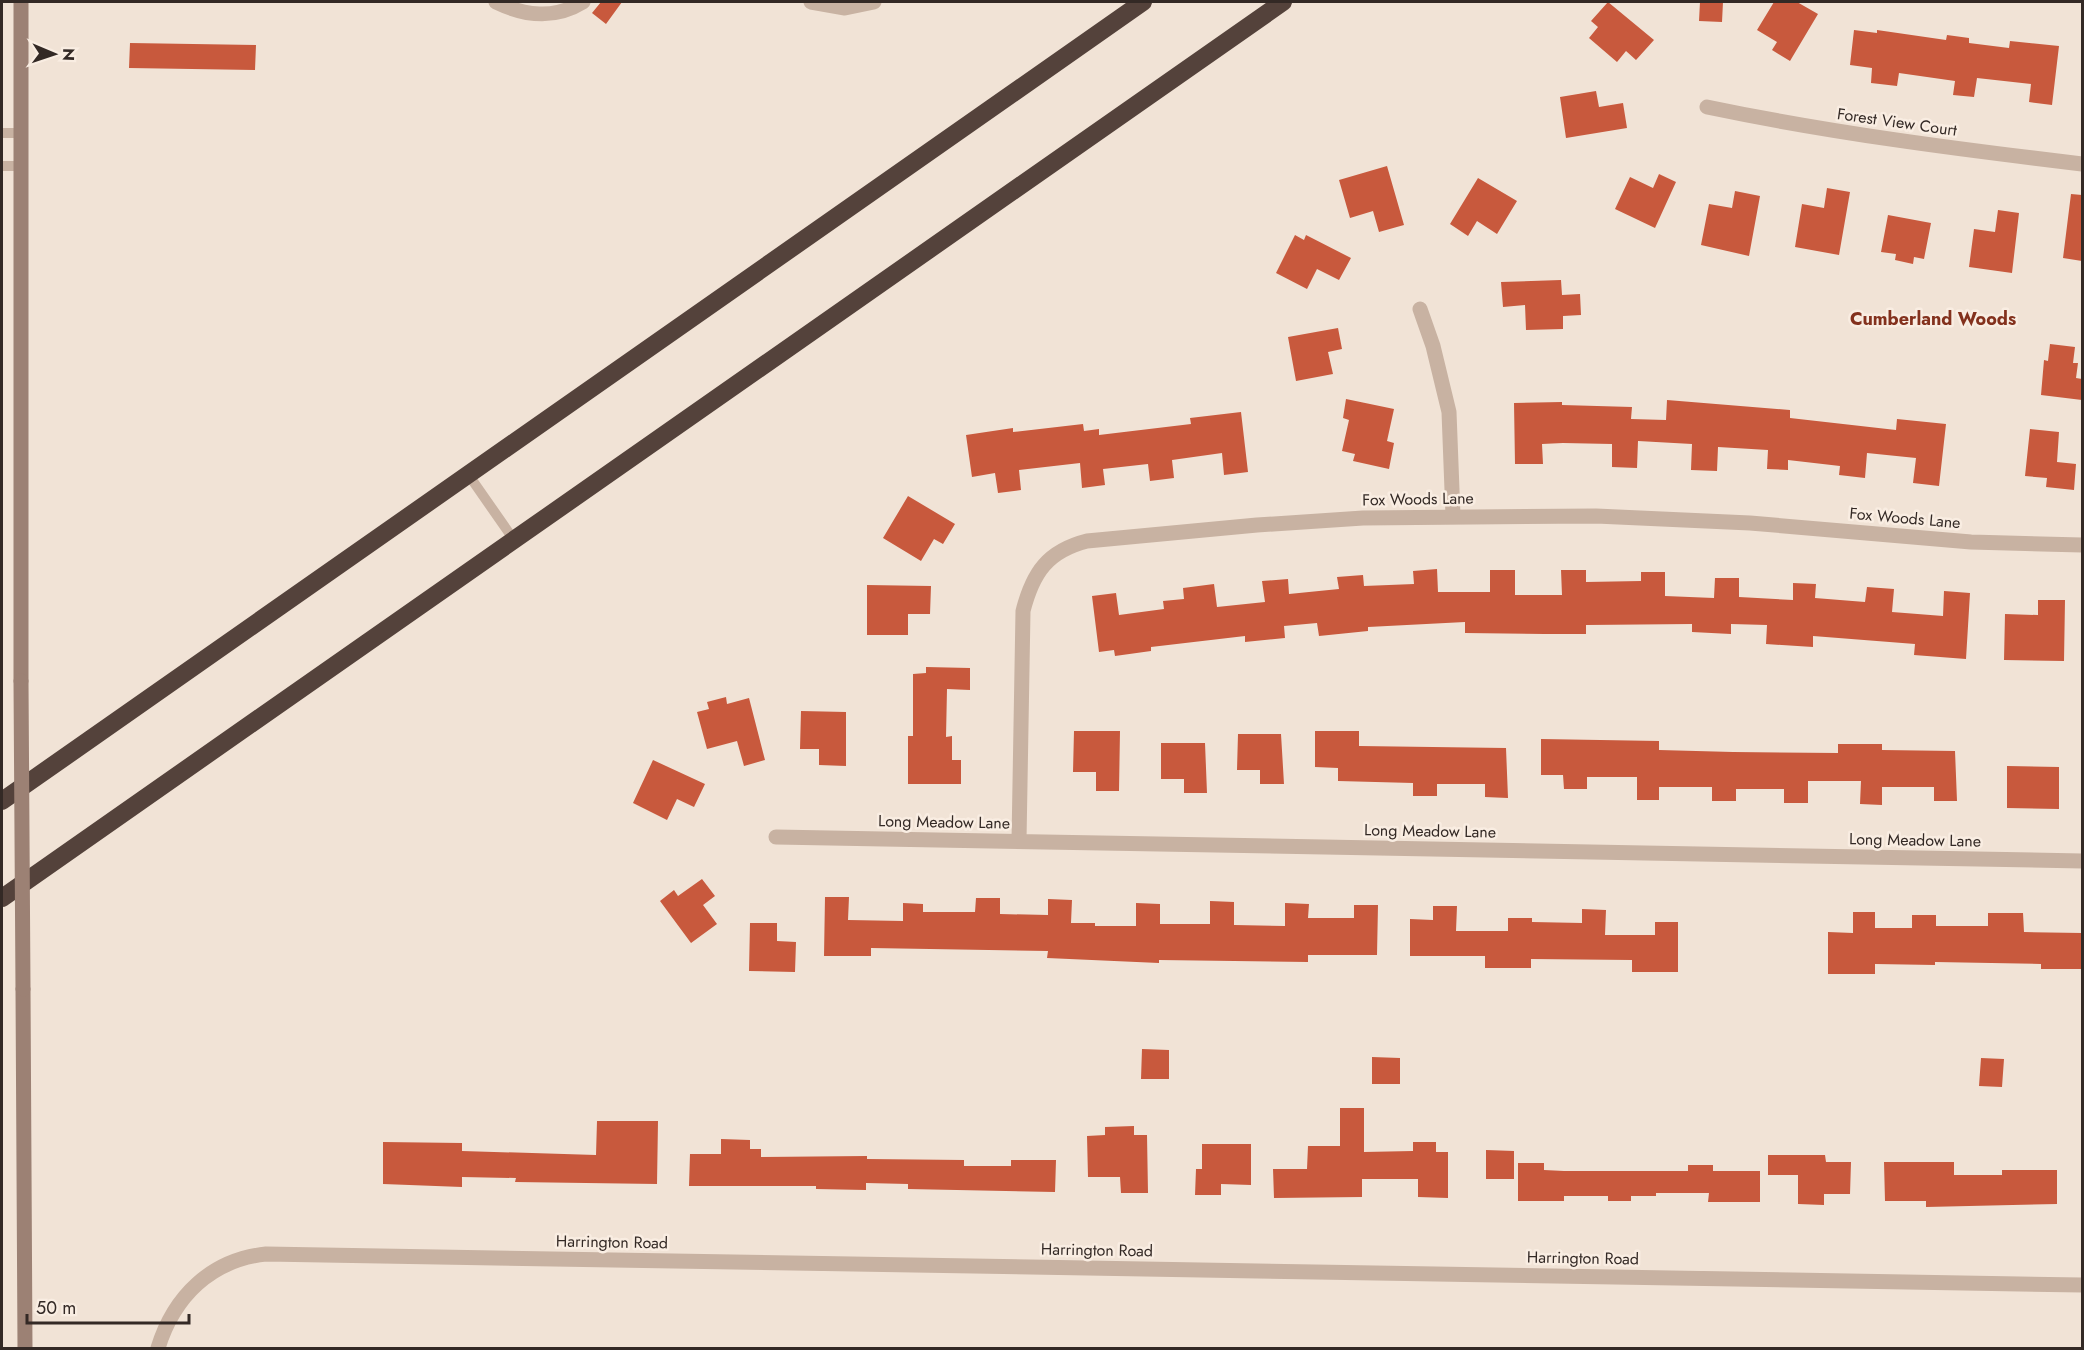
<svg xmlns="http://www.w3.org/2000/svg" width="2084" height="1350" font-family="Jost,sans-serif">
<rect width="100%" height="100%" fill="#f1e3d6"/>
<path fill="#c8593d" d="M 601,2 L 622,2 L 606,24 L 592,13 Z
M 1608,2 L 1654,40 L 1636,60 L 1626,51 L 1617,62 L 1589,38 L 1598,27 L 1591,21 Z
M 1700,2 L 1723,2 L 1722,22 L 1699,21 Z
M 1774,2 L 1797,2 L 1818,14 L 1790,61 L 1772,50 L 1777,42 L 1757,30 Z
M 1854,30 L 1877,33 L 1877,30 L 1946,40 L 1947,35 L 1969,38 L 1969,43 L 2009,48 L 2010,41 L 2059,46 L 2052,105 L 2029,102 L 2031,84 L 1977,78 L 1974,97 L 1953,95 L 1955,81 L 1899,73 L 1897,86 L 1871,83 L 1872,68 L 1850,65 Z
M 130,43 L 256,45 L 255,70 L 129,68 Z
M 1596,91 L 1599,107 L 1623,103 L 1627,128 L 1566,138 L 1560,97 Z
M 1387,166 L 1404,225 L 1379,232 L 1373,211 L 1350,218 L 1339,180 Z
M 1659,174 L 1676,182 L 1655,228 L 1615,209 L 1630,177 L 1653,188 Z
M 1478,178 L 1517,201 L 1497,234 L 1477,221 L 1468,236 L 1450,224 Z
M 1827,188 L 1850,192 L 1839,255 L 1795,247 L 1802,204 L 1824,208 Z
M 1735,191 L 1760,196 L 1749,256 L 1701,245 L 1709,204 L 1732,208 Z
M 2071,194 L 2082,195 L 2082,261 L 2063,258 Z
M 1998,210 L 2019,213 L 2012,273 L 1969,267 L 1974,229 L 1995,232 Z
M 1888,215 L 1931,223 L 1924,259 L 1914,257 L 1913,264 L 1895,260 L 1896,254 L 1881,252 Z
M 1295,235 L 1304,240 L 1306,235 L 1351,258 L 1339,280 L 1317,269 L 1307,289 L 1276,273 Z
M 1561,280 L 1562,295 L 1580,294 L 1581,315 L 1563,316 L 1563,329 L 1526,330 L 1525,305 L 1503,307 L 1501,282 Z
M 1338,328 L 1342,349 L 1328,352 L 1333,374 L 1296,381 L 1288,337 Z
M 2050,344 L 2075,347 L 2073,363 L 2078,363 L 2076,378 L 2082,379 L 2082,400 L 2041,395 L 2044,360 L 2048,361 Z
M 1346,399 L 1394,409 L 1387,441 L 1394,443 L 1389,469 L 1353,461 L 1355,454 L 1342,451 L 1349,420 L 1343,418 Z
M 1667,400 L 1790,410 L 1790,418 L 1896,430 L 1897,419 L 1946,424 L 1939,486 L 1913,483 L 1916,458 L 1867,453 L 1865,478 L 1839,475 L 1840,466 L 1788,460 L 1788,470 L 1767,469 L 1768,450 L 1718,447 L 1717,471 L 1691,470 L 1692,444 L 1638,441 L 1637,468 L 1612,467 L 1612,444 L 1563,443 L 1542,444 L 1543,464 L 1515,464 L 1514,403 L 1562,402 L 1562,405 L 1632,407 L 1631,419 L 1666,420 Z
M 1241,412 L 1248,472 L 1224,475 L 1222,453 L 1172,460 L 1174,478 L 1150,481 L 1148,464 L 1103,469 L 1105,485 L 1082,488 L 1080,463 L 1019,470 L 1021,490 L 998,493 L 995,473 L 972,477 L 966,435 L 1013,428 L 1013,432 L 1083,424 L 1084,431 L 1099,429 L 1099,435 L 1191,424 L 1190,418 Z
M 2030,429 L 2059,432 L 2057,462 L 2076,464 L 2074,490 L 2046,487 L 2047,478 L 2025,476 Z
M 908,496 L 955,524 L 943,544 L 934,539 L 921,561 L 883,538 Z
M 1437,569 L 1438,592 L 1490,592 L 1490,570 L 1515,570 L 1515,595 L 1562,595 L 1561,570 L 1586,570 L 1586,582 L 1641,581 L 1641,572 L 1665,572 L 1665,596 L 1714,598 L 1715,578 L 1739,578 L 1739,597 L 1793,600 L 1793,583 L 1816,584 L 1815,598 L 1865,602 L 1867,587 L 1894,589 L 1892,612 L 1943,616 L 1944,591 L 1970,593 L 1966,659 L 1914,655 L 1915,644 L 1813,636 L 1813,647 L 1766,644 L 1767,625 L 1731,624 L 1731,634 L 1692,632 L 1692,624 L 1586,625 L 1586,634 L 1545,634 L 1465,633 L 1465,622 L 1368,627 L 1368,631 L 1319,636 L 1317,623 L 1284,626 L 1285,638 L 1245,642 L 1245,636 L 1151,647 L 1151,651 L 1115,656 L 1114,650 L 1099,652 L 1092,596 L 1116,593 L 1119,615 L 1164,609 L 1163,601 L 1184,599 L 1183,588 L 1214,584 L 1217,607 L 1265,602 L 1262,581 L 1288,579 L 1289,594 L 1339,589 L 1337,577 L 1363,575 L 1364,586 L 1414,584 L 1413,571 Z
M 867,585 L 931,586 L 930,614 L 908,614 L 908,635 L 867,635 Z
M 2038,600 L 2065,600 L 2064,661 L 2004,660 L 2005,614 L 2038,615 Z
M 926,667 L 970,668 L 970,690 L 947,689 L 946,737 L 952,736 L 952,760 L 961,760 L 961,784 L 908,784 L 908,736 L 913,736 L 913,674 L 926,673 Z
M 726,697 L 727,704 L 749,698 L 765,760 L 744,766 L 737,741 L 707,749 L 697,712 L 709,709 L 707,702 Z
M 801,711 L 846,712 L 846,766 L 819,765 L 819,749 L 800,749 Z
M 1074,731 L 1120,731 L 1119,791 L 1096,791 L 1096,772 L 1073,772 Z
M 1315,731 L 1359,731 L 1359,746 L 1506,748 L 1508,798 L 1485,797 L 1485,784 L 1437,784 L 1437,796 L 1413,796 L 1413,783 L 1338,781 L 1338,768 L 1315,767 Z
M 1238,734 L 1281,734 L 1284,784 L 1260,784 L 1260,770 L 1237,770 Z
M 1541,739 L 1659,741 L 1659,750 L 1733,752 L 1838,753 L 1838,744 L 1882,744 L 1882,750 L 1955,751 L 1957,801 L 1934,801 L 1934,787 L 1882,787 L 1882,805 L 1860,804 L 1861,781 L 1808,781 L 1808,803 L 1784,803 L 1784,789 L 1736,789 L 1736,801 L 1712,801 L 1712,787 L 1659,787 L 1659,800 L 1637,800 L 1637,777 L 1587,777 L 1587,789 L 1564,789 L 1563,775 L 1541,775 Z
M 1161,743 L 1205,743 L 1207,793 L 1184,793 L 1184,779 L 1161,779 Z
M 653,760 L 705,784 L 694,807 L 677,799 L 667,820 L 633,803 Z
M 2007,766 L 2059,767 L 2059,809 L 2007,808 Z
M 702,879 L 715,896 L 703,905 L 717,924 L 691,943 L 660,901 L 674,890 L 678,896 Z
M 825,897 L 849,897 L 848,920 L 903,921 L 903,903 L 923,904 L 923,912 L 975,912 L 976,898 L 1000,898 L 1000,914 L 1048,915 L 1048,899 L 1072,900 L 1071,923 L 1095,923 L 1095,926 L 1136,926 L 1136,903 L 1160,904 L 1160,924 L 1210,924 L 1210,901 L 1234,902 L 1234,925 L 1285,926 L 1285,903 L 1309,904 L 1308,918 L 1354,918 L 1354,905 L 1378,905 L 1377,955 L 1308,955 L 1308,962 L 1159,960 L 1159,963 L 1047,958 L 1048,951 L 871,948 L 871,956 L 824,956 Z
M 1433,906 L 1457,906 L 1456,931 L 1508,931 L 1508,918 L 1532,918 L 1532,922 L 1582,923 L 1582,909 L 1606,910 L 1605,935 L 1655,935 L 1655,922 L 1678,922 L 1678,972 L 1632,972 L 1632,960 L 1531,959 L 1531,968 L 1485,968 L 1485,956 L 1410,956 L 1410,919 L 1433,920 Z
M 1853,912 L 1875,912 L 1875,928 L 1912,928 L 1912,915 L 1936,915 L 1936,926 L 1988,926 L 1988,913 L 2023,913 L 2024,932 L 2082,933 L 2082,969 L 2041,969 L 2041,964 L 1935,962 L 1935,965 L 1875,964 L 1875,974 L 1828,974 L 1828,932 L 1853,933 Z
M 750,923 L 777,923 L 777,941 L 796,942 L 795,972 L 749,971 Z
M 1142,1049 L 1169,1050 L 1169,1079 L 1141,1079 Z
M 1372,1057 L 1400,1058 L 1400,1084 L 1372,1084 Z
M 1981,1058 L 2004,1059 L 2002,1087 L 1979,1086 Z
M 1340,1108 L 1364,1108 L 1364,1152 L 1413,1151 L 1413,1142 L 1436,1142 L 1436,1152 L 1448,1152 L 1448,1198 L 1418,1197 L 1418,1179 L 1362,1179 L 1362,1197 L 1274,1198 L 1273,1169 L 1307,1169 L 1308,1146 L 1340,1146 Z
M 597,1121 L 658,1121 L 657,1184 L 515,1182 L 516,1178 L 462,1177 L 462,1187 L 383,1184 L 383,1142 L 462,1143 L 462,1151 L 596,1155 Z
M 1134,1126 L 1134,1135 L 1147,1135 L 1148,1193 L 1121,1193 L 1120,1177 L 1088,1177 L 1087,1136 L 1105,1135 L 1105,1127 Z
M 721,1139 L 750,1140 L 750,1149 L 761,1149 L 761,1157 L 867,1156 L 867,1159 L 964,1160 L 964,1166 L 1011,1166 L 1011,1160 L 1056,1160 L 1055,1192 L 908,1189 L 908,1184 L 866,1183 L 866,1190 L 816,1189 L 816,1186 L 689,1186 L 690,1154 L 721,1154 Z
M 1202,1144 L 1251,1144 L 1251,1185 L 1221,1184 L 1221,1195 L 1195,1195 L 1196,1169 L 1202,1169 Z
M 1486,1150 L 1514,1151 L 1514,1179 L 1486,1179 Z
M 1768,1155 L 1825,1155 L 1826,1162 L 1851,1162 L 1850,1194 L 1824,1194 L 1824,1205 L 1798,1204 L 1798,1175 L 1768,1175 Z
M 1884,1162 L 1954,1162 L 1954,1175 L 2002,1175 L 2002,1170 L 2057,1170 L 2057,1204 L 1926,1207 L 1926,1201 L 1885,1201 Z
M 1518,1163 L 1544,1163 L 1544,1170 L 1564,1171 L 1688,1171 L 1688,1165 L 1713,1165 L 1713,1171 L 1760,1171 L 1760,1202 L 1708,1202 L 1709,1193 L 1656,1193 L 1656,1196 L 1631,1196 L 1631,1201 L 1608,1201 L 1608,1196 L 1564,1196 L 1564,1201 L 1518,1201 Z"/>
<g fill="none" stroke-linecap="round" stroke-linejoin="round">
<path stroke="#c8b2a2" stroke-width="10" d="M 2,133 L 21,133
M 2,166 L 21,166
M 468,474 L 514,540"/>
<path stroke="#c8b2a2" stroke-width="15" d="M 496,2 C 525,16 554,20 583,2
M 811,2 L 845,8 L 874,2
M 1707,107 C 1831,133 1957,149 2082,164
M 1420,309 L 1433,346 L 1449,412 L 1453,516
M 776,837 L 2082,861
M 1019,841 L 1023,611 C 1033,572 1048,551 1087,541 L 1257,525 L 1363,518 L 1596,516 L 1750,523 L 1971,542 L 2082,545
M 158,1348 C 174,1296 211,1260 266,1254 L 2082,1285"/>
<path stroke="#9c8174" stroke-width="15" d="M 21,2 L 21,681
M 23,989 L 25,1348"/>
<path stroke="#54423b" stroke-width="18" d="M 2,801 L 1143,2
M 2,898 L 1283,2"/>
<path stroke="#9c8174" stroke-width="15" d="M 21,681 L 23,989"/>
</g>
<g text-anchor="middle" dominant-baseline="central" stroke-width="5" stroke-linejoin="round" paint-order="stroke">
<g font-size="16" fill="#332925" stroke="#f9ede2">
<text transform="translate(1897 122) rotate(8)">Forest View Court</text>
<text transform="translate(1418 499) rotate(-1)">Fox Woods Lane</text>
<text transform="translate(1905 518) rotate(5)">Fox Woods Lane</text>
<text transform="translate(944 822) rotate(1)">Long Meadow Lane</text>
<text transform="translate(1430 831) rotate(1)">Long Meadow Lane</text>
<text transform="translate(1915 840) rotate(1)">Long Meadow Lane</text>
<text transform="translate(612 1242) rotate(1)">Harrington Road</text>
<text transform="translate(1097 1250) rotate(1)">Harrington Road</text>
<text transform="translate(1583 1258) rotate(1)">Harrington Road</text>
</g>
<g font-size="18" font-weight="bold" fill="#83311d" stroke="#f9ede2">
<text x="1933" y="319">Cumberland Woods</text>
</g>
</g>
<rect width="2084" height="1350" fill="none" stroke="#332925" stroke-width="6"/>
<g transform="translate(54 54) rotate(92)" stroke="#f9ede2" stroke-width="4.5" paint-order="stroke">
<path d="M0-4.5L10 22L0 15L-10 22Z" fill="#332925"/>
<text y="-9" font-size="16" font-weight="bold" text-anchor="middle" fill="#332925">N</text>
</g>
<path d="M27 1314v9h162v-9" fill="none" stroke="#332925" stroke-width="3"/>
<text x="36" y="1314" font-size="18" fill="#332925" stroke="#f9ede2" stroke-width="4.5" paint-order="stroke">50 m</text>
</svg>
